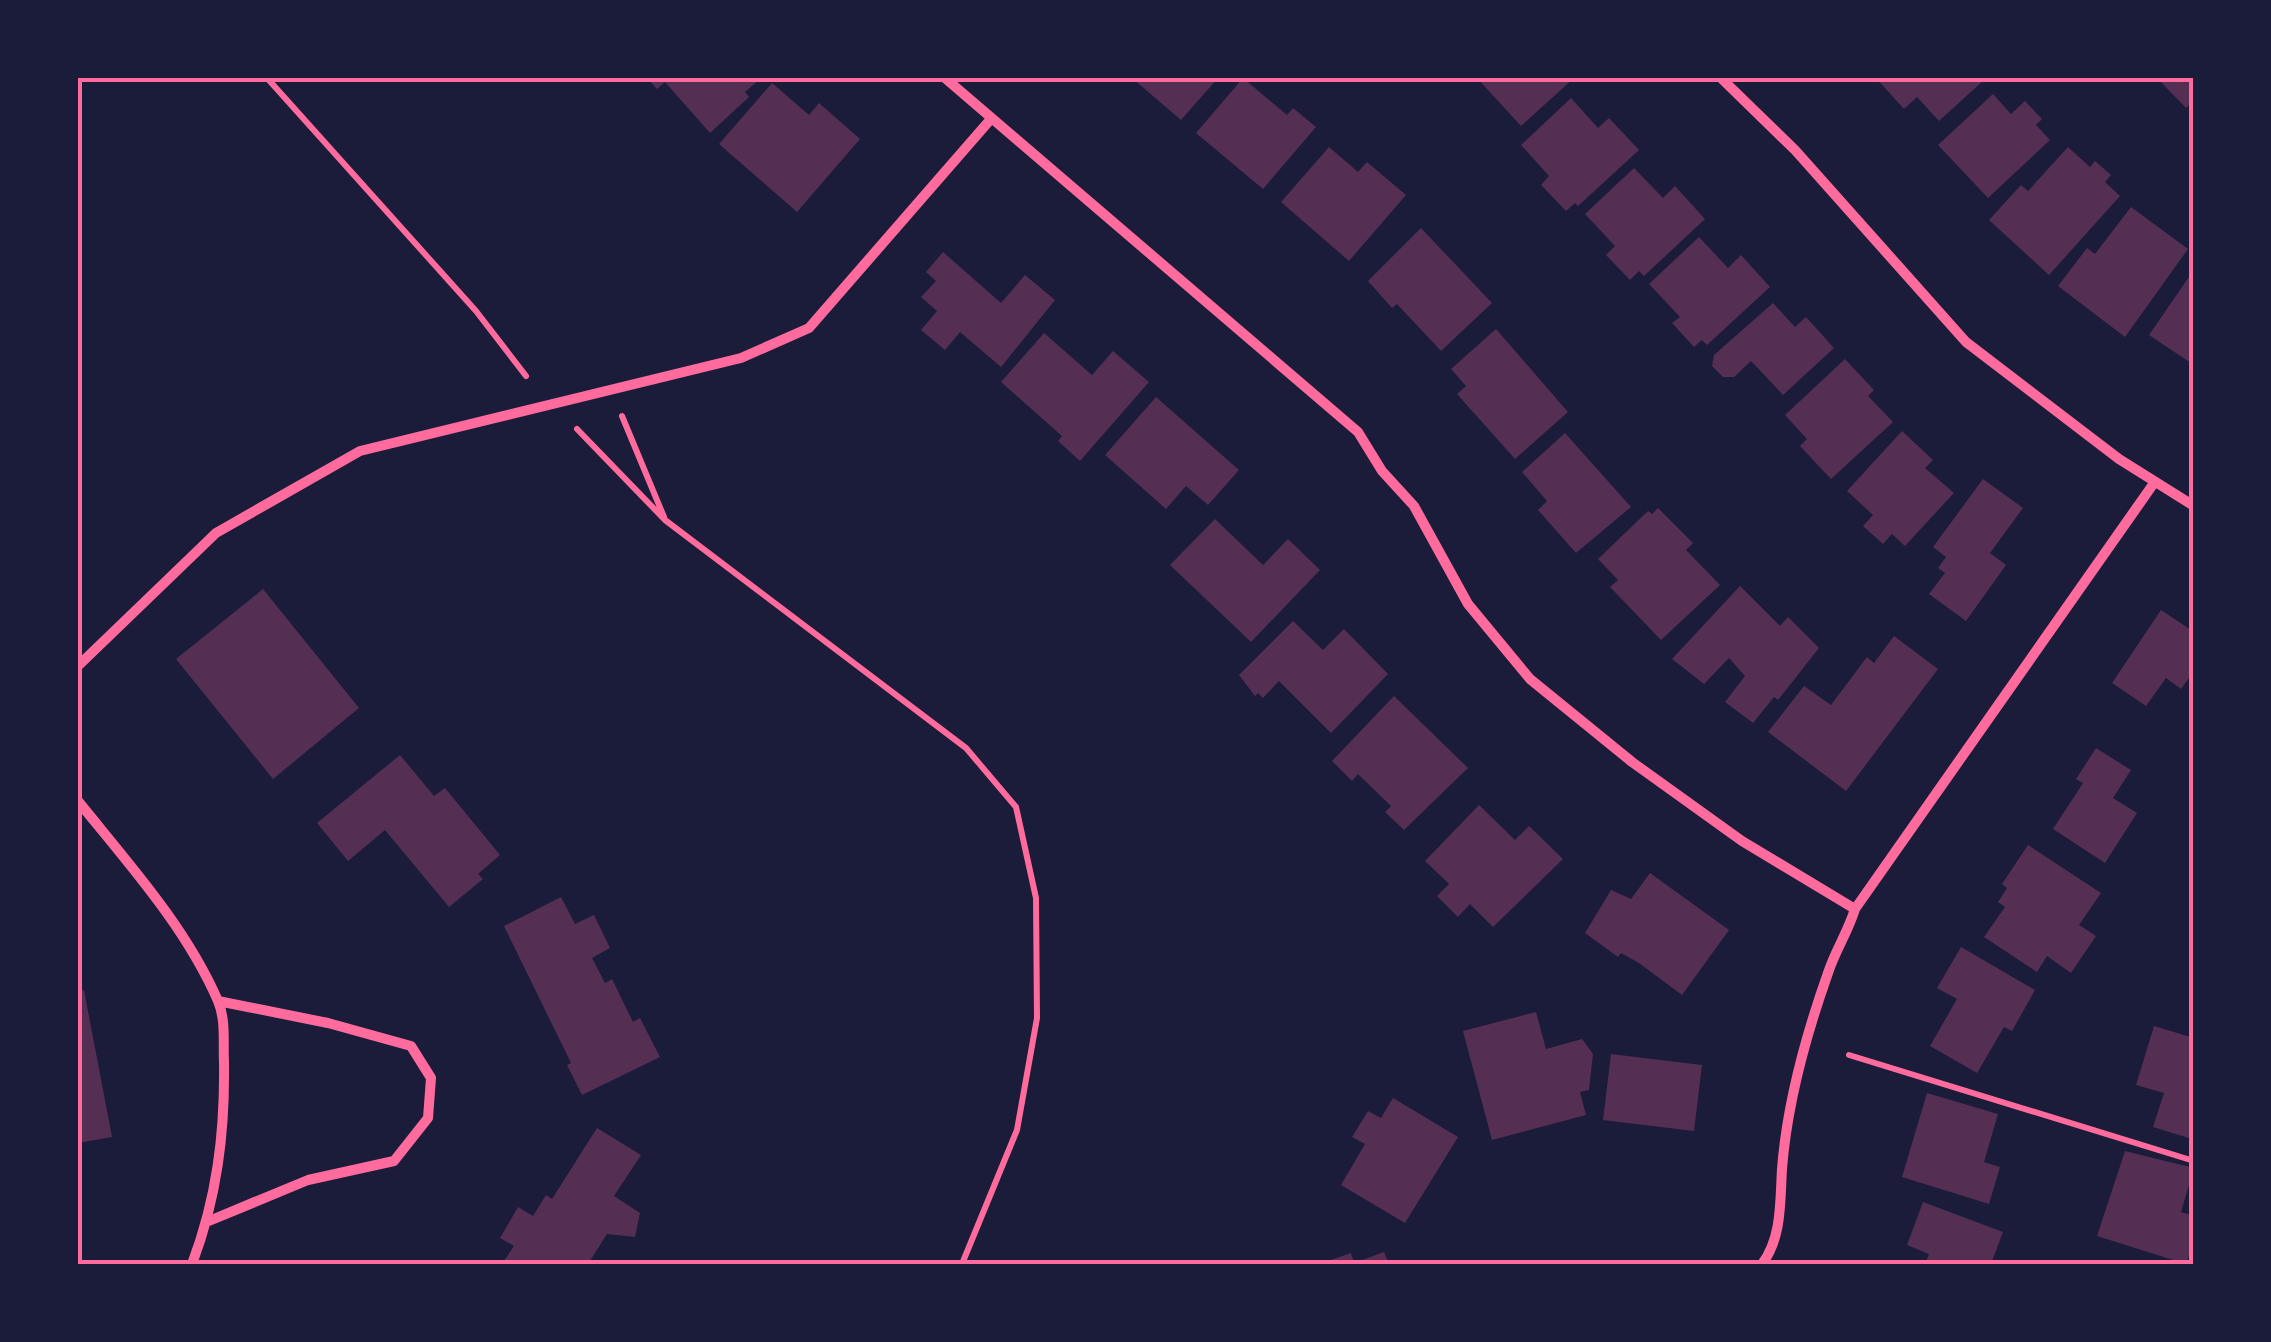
<svg xmlns="http://www.w3.org/2000/svg" width="2271" height="1342" font-family="Literata,serif">
<rect width="100%" height="100%" fill="#1b1b3a"/>
<path fill="#542f53" d="M 647,78 L 761,78 L 745,92 L 749,97 L 710,133 L 665,82 L 657,89 Z
M 1132,78 L 1218,78 L 1181,120 Z
M 1243,78 L 1287,115 L 1293,108 L 1316,127 L 1263,189 L 1196,133 Z
M 1477,78 L 1574,78 L 1521,126 Z
M 1876,78 L 1983,78 L 1984,80 L 1939,121 L 1917,97 L 1904,109 Z
M 2157,78 L 2194,78 L 2194,100 L 2186,108 Z
M 772,83 L 809,115 L 819,103 L 860,139 L 797,212 L 719,144 Z
M 1993,94 L 2011,114 L 2025,101 L 2042,119 L 2036,125 L 2050,140 L 1988,198 L 1938,145 Z
M 1571,98 L 1598,128 L 1609,118 L 1639,150 L 1578,206 L 1575,203 L 1566,211 L 1541,185 L 1549,176 L 1521,145 Z
M 1329,147 L 1358,172 L 1367,162 L 1406,195 L 1349,261 L 1281,202 Z
M 2068,147 L 2090,167 L 2095,161 L 2111,175 L 2105,182 L 2120,196 L 2049,275 L 1989,220 L 2021,185 L 2028,191 Z
M 1634,168 L 1663,198 L 1675,186 L 1705,219 L 1644,276 L 1639,271 L 1630,280 L 1606,255 L 1615,246 L 1585,214 Z
M 2131,207 L 2188,249 L 2125,337 L 2058,286 L 2087,248 L 2095,254 Z
M 1421,228 L 1492,303 L 1441,351 L 1397,304 L 1392,308 L 1368,281 Z
M 1699,237 L 1728,268 L 1741,255 L 1770,287 L 1707,345 L 1702,340 L 1694,347 L 1672,323 L 1680,317 L 1649,284 Z
M 943,252 L 1001,303 L 1025,275 L 1055,300 L 1001,367 L 960,332 L 945,350 L 921,330 L 937,311 L 921,297 L 936,281 L 926,272 Z
M 2191,274 L 2194,276 L 2194,365 L 2149,335 Z
M 1773,303 L 1795,327 L 1806,317 L 1834,348 L 1783,395 L 1751,361 L 1734,377 L 1723,377 L 1712,366 L 1714,355 Z
M 1496,329 L 1568,412 L 1515,459 L 1457,394 L 1466,386 L 1451,369 Z
M 1044,333 L 1092,375 L 1113,351 L 1149,382 L 1080,461 L 1058,441 L 1062,436 L 1001,382 Z
M 1845,359 L 1874,390 L 1868,396 L 1893,422 L 1831,479 L 1800,446 L 1807,439 L 1785,415 Z
M 1156,397 L 1239,470 L 1208,505 L 1186,486 L 1166,509 L 1105,455 Z
M 1902,431 L 1933,460 L 1925,468 L 1954,493 L 1905,546 L 1892,534 L 1883,544 L 1863,526 L 1873,515 L 1847,491 Z
M 1565,433 L 1631,507 L 1576,553 L 1538,510 L 1547,501 L 1522,472 Z
M 1983,479 L 2023,508 L 1990,553 L 2006,565 L 1966,621 L 1929,594 L 1945,573 L 1938,568 L 1946,557 L 1933,547 Z
M 1658,508 L 1693,543 L 1686,550 L 1720,585 L 1661,640 L 1610,587 L 1618,580 L 1598,559 L 1648,511 L 1652,514 Z
M 1215,519 L 1263,565 L 1288,539 L 1320,570 L 1251,642 L 1170,565 Z
M 1740,586 L 1780,626 L 1788,617 L 1819,648 L 1778,700 L 1774,697 L 1753,723 L 1725,702 L 1745,676 L 1729,658 L 1704,684 L 1672,659 Z
M 263,589 L 359,708 L 273,779 L 176,659 Z
M 2161,610 L 2194,632 L 2194,671 L 2181,689 L 2166,678 L 2146,706 L 2112,683 Z
M 1293,621 L 1323,650 L 1344,629 L 1388,674 L 1331,733 L 1279,681 L 1263,698 L 1258,693 L 1255,696 L 1239,675 Z
M 1894,636 L 1938,669 L 1846,791 L 1768,732 L 1804,686 L 1831,705 L 1867,657 L 1874,663 Z
M 1394,696 L 1468,768 L 1404,830 L 1385,812 L 1391,806 L 1358,774 L 1352,781 L 1332,761 Z
M 2096,748 L 2131,770 L 2113,798 L 2137,813 L 2105,863 L 2053,829 L 2083,783 L 2076,779 Z
M 400,755 L 434,796 L 445,788 L 500,855 L 478,874 L 483,879 L 449,907 L 385,830 L 348,861 L 317,823 Z
M 1479,805 L 1515,840 L 1529,826 L 1563,859 L 1493,927 L 1470,904 L 1458,917 L 1437,896 L 1449,884 L 1425,861 Z
M 2028,845 L 2101,893 L 2079,925 L 2096,936 L 2071,973 L 2047,956 L 2037,972 L 1984,937 L 2005,907 L 1998,902 L 2007,888 L 2002,884 Z
M 1650,873 L 1729,930 L 1682,995 L 1639,963 L 1621,953 L 1618,957 L 1585,933 L 1611,890 L 1631,899 Z
M 561,897 L 575,924 L 594,915 L 610,948 L 592,958 L 605,983 L 612,979 L 633,1022 L 640,1018 L 660,1057 L 582,1095 L 567,1065 L 571,1063 L 504,926 Z
M 1961,947 L 2035,990 L 2012,1031 L 2004,1027 L 1977,1073 L 1930,1046 L 1957,999 L 1937,988 Z
M 84,990 L 112,1137 L 78,1143 L 78,991 Z
M 1536,1012 L 1546,1049 L 1582,1039 L 1593,1054 L 1589,1090 L 1580,1092 L 1586,1115 L 1492,1140 L 1463,1031 Z
M 2154,1026 L 2194,1038 L 2192,1139 L 2153,1127 L 2164,1093 L 2136,1085 Z
M 1611,1054 L 1702,1065 L 1694,1131 L 1603,1120 Z
M 1927,1093 L 1998,1114 L 1984,1162 L 2000,1167 L 1989,1204 L 1902,1177 Z
M 1393,1098 L 1458,1137 L 1405,1223 L 1341,1185 L 1365,1144 L 1352,1137 L 1368,1111 L 1381,1118 Z
M 597,1128 L 641,1155 L 614,1196 L 640,1213 L 635,1237 L 607,1234 L 588,1264 L 502,1264 L 514,1246 L 500,1238 L 518,1207 L 533,1216 L 546,1195 L 552,1199 Z
M 2125,1151 L 2194,1168 L 2181,1212 L 2194,1216 L 2194,1242 L 2186,1264 L 2097,1236 Z
M 1923,1202 L 2003,1232 L 1991,1264 L 1925,1264 L 1929,1254 L 1907,1245 Z
M 1384,1252 L 1389,1264 L 1319,1264 L 1351,1253 L 1354,1263 Z"/>
<g fill="none" stroke-linecap="round" stroke-linejoin="round">
<path stroke="#ff6b9d" stroke-width="6" d="M 267,78 L 476,311 L 526,376
M 622,416 L 664,517
M 577,429 L 665,520 L 966,748 L 1016,807 L 1036,898 L 1037,1018 L 1017,1130 L 962,1264
M 1849,1055 L 2194,1161"/>
<path stroke="#ff6b9d" stroke-width="10" d="M 945,78 L 1358,432 L 1382,471 L 1414,506 L 1468,604 L 1530,679 L 1632,762 L 1742,841 L 1855,909
M 1721,78 L 1795,150 L 1966,342 L 2119,459 L 2194,506
M 78,666 L 216,533 L 360,451 L 741,358 L 809,328 L 990,120
M 78,801 C 128,863 186,927 218,1001 C 226,1020 223,1042 224,1062 C 225,1133 217,1198 192,1264
M 209,1221 L 308,1180 L 394,1161 L 428,1118 L 431,1078 L 411,1046 L 328,1023 L 218,1001
M 1762,1264 C 1782,1238 1780,1202 1782,1169 C 1787,1103 1806,1035 1828,973 C 1835,951 1848,932 1855,909 L 2154,483"/>
</g>
<rect width="2271" height="1342" fill="none" stroke="#1b1b3a" stroke-width="160"/>
<rect x="80" y="80" width="2111" height="1182" fill="none" stroke="#ff6b9d" stroke-width="4"/>
</svg>
